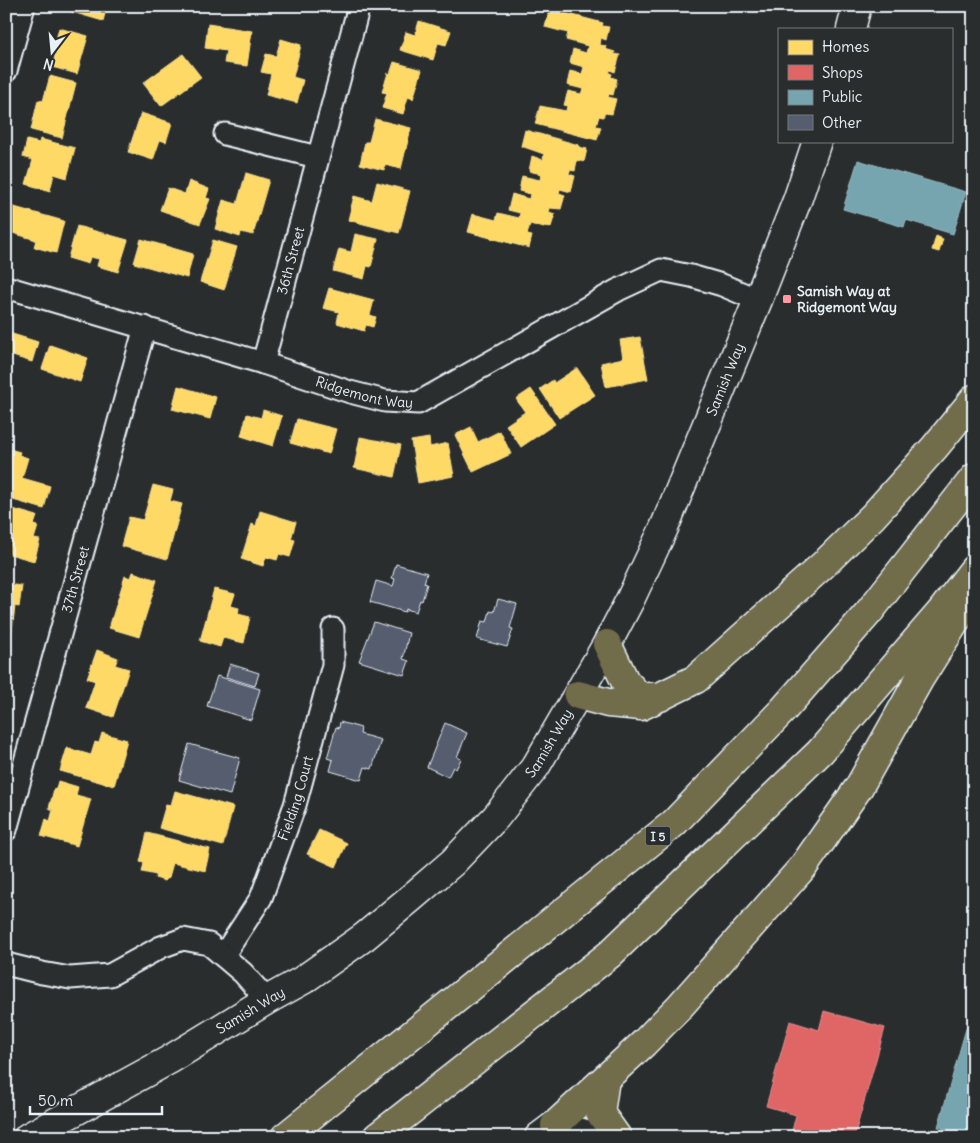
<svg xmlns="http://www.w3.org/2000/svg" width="980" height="1143" font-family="Delius,sans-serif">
<rect width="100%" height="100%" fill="#2a2d2e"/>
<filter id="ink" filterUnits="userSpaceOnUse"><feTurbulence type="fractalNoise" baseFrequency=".02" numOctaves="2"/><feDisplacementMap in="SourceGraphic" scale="10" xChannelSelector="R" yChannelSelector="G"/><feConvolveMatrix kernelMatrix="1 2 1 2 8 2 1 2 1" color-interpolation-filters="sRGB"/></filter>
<g filter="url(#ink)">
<path fill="#ffd966" stroke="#f8e092" d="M 66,6 L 107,6 L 103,21 L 65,10 Z
M 297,6 L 317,6 L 316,11 Z
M 550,9 L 603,23 L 602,26 L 609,27 L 606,40 L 601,38 L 600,45 L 606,46 L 605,49 L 615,52 L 614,54 L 620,55 L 615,72 L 610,70 L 609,73 L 612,74 L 611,77 L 617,79 L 613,95 L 609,94 L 608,97 L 616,99 L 612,114 L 605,113 L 603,117 L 599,116 L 596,126 L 601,127 L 597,140 L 535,124 L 540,106 L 566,111 L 567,106 L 564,105 L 568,91 L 581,94 L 583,89 L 567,85 L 570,71 L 582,74 L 584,67 L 570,63 L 573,49 L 586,53 L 588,46 L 566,40 L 568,33 L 545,27 Z
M 419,21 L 451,31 L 446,45 L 438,43 L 433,60 L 400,50 L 406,32 L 415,35 Z
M 208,24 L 252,31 L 247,66 L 224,63 L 226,51 L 205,48 Z
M 59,28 L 88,36 L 77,74 L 52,67 L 56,52 L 53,51 Z
M 281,39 L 301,45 L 293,77 L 303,80 L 297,103 L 266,95 L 271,74 L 261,72 L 266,54 L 276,56 Z
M 183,54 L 201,77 L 161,106 L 143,83 Z
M 394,62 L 422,70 L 413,99 L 408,97 L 403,114 L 382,108 L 387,93 L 382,92 L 388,73 L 390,74 Z
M 50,76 L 76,83 L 62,138 L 31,130 L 38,100 L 43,101 Z
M 141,113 L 172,123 L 166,142 L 160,140 L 153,160 L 128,152 Z
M 375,119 L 411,128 L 401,169 L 385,165 L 384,170 L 360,164 L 365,142 L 369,142 Z
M 525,130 L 579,145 L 579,147 L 587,149 L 584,162 L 577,160 L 575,171 L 570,170 L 569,174 L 575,176 L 571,192 L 560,189 L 559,193 L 565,195 L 561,209 L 550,208 L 549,212 L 555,214 L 551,227 L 544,226 L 544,228 L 530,224 L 527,235 L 532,236 L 529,248 L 468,232 L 473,214 L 496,220 L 498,213 L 519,218 L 520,213 L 508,210 L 512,194 L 529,199 L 530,194 L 519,191 L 522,176 L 540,180 L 541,174 L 529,171 L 532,156 L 543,160 L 544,154 L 521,146 Z
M 40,139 L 75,148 L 67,178 L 54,174 L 50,191 L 26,184 L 33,160 L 23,157 L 27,140 L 39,143 Z
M 246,173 L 269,180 L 253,235 L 241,232 L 240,237 L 215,229 L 223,200 L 237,204 Z
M 189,181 L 209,189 L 206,198 L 210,199 L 200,224 L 160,210 L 168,188 L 185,194 Z
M 377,182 L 410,191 L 399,233 L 348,220 L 354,196 L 372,201 Z
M 7,205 L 64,221 L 56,253 L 34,247 L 36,240 L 6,231 Z
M 77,226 L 128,240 L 118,272 L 97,266 L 99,259 L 90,257 L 88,264 L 68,258 Z
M 355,234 L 378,239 L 371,267 L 367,266 L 364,279 L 333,271 L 339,249 L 351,252 Z
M 936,236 L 943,239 L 939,252 L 932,250 Z
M 141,239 L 193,254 L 187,278 L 134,263 Z
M 213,240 L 237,247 L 224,290 L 200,282 Z
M 329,288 L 374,300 L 370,315 L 376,317 L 373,327 L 366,325 L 364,331 L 337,323 L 339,312 L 323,308 Z
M 6,332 L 38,342 L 32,362 L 6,354 Z
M 640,337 L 648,379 L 606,387 L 601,363 L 623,358 L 620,340 Z
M 50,345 L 88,358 L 80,382 L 42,369 Z
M 577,368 L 595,395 L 559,418 L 540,389 L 553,380 L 554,383 Z
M 178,386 L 216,397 L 210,419 L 172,409 Z
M 531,389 L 555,424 L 521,447 L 506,425 L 525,412 L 516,399 Z
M 263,410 L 282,416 L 273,446 L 241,436 L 247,414 L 261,418 Z
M 297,419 L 336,429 L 329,454 L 290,443 Z
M 471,427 L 478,442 L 500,431 L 511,454 L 473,472 L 455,435 Z
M 360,437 L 401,445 L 394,477 L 354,468 Z
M 429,438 L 430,447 L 448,443 L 454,476 L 418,483 L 411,441 Z
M 6,448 L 20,452 L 19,455 L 28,458 L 22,478 L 50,486 L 44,509 L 6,498 Z
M 153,485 L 173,490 L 170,501 L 182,504 L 167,559 L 121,546 L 129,517 L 143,520 Z
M 6,507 L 37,516 L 34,525 L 38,526 L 34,539 L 40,540 L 34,561 L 6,553 Z
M 260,511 L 296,522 L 291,539 L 295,540 L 290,557 L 279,554 L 277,560 L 266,557 L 263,566 L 241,559 L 252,524 L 256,526 Z
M 133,572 L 157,580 L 139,637 L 109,628 L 125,576 L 131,578 Z
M 6,584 L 22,586 L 19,607 L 15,606 L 12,631 L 6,630 Z
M 214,589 L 235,594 L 231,606 L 239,608 L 238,614 L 250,617 L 244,643 L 223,638 L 220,647 L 200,641 Z
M 97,650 L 118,658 L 115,665 L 129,669 L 113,717 L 86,708 L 95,681 L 87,678 Z
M 102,733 L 127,740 L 114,786 L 60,771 L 67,748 L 91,755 L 95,742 L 99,743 Z
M 58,781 L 78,787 L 76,795 L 91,799 L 77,846 L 41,836 L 46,819 L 50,821 L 53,810 L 49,808 L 54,789 L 56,789 Z
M 175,791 L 233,807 L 223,846 L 159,828 L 166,804 L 171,805 Z
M 319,830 L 347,843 L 336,867 L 307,854 Z
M 147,833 L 210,849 L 205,871 L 173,863 L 169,877 L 165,881 L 155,878 L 156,875 L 142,872 L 144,863 L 140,862 Z"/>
<path fill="#e06666" stroke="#e29092" d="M 824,1011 L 885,1028 L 854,1137 L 796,1137 L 791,1135 L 796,1115 L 766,1106 L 790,1021 L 819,1030 Z"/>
<path fill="#76a5af" stroke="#98bcc5" d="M 858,160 L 966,192 L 953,234 L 906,220 L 904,227 L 843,209 Z
M 969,1018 L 974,1019 L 974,1137 L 963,1137 L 963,1134 L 938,1127 Z"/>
<path fill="#555d6e" stroke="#e8f1f8" d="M 396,564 L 427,573 L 424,583 L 427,584 L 422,601 L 420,600 L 416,612 L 406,609 L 405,612 L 370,602 L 376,581 L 393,586 L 395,579 L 392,578 Z
M 498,599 L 517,604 L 510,628 L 513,629 L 507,647 L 477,639 L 482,621 L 487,622 L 490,611 L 494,612 Z
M 374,622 L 409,633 L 403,659 L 409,661 L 404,675 L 359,661 Z
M 230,664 L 259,673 L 255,686 L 226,677 Z
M 217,676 L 260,689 L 251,720 L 207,706 Z
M 340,722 L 361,728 L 360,734 L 381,740 L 372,769 L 365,767 L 361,780 L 330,771 L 333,760 L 327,758 L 336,727 L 339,728 Z
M 445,723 L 467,733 L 457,757 L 461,759 L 456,769 L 453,767 L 448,777 L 427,767 Z
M 189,744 L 240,758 L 230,795 L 179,780 Z"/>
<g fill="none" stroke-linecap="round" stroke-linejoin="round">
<g stroke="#e8f1f8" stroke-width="25">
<g id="street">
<path d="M 6,71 L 24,6"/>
<path d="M 225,134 L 317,157"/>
<path id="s1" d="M 6,287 L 263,363 L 350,392 L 385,401 L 418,403 L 618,290 L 661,270 L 691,276 L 722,285 L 758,300"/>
<path id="s2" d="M 263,363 L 359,6"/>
<path id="s3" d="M 6,830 L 145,327"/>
<path id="s4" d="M 223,956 L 261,898 L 295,805 L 333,665 L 333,629"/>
<path d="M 6,964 L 42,973 L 70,978 L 110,975 L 161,947 L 183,939 L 209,944 L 243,973 L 267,1000"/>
</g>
</g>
<g stroke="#e8f1f8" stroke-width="31">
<g id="secondary">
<path d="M 851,29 L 857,6"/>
<path id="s5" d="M 28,1137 L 169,1060 L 267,1000 L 303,980 L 364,937 L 411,898 L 453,862 L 496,817 L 536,766 L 607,644 L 630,600 L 664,528 L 758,300 L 798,198 L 817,141"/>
<path d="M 539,1137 L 555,1125 L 595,1137"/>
</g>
</g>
<g stroke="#e8f1f8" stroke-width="31">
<path id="highway" d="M 607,644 L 625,681 L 640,697 L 660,697
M 578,695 L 608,703 L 641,706 L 696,679 L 823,565 L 873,516 L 935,447 L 974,399
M 605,1079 L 600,1113 L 617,1137
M 555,1125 L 644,1043 L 680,1006 L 803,867 L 859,787 L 920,678 L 967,603
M 285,1137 L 674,823 L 783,710 L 869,612 L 974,478
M 377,1137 L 610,954 L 820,752 L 940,613 L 974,569"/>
</g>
<use href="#street" stroke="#2a2d2e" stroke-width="21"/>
<use href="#secondary" stroke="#2a2d2e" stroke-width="28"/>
<use href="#highway" stroke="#716d4b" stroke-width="28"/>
</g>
</g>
<rect fill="#ff9aa2" stroke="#2a2d2e" stroke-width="2" x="782" y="294" width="10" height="10" rx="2.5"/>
<g text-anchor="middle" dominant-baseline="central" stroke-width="5" stroke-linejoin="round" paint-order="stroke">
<rect fill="#2a2d2e" stroke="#afb6bb" stroke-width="1" x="645.5" y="826.5" width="25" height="19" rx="4"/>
<g font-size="12" font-weight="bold" fill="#e8f1f8">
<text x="658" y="836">I 5</text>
</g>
<g font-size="14" fill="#e8f1f8" stroke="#2a2d2e">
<text stroke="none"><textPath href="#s2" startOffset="106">36th Street</textPath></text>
<text stroke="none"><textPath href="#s5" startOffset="1066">Samish Way</textPath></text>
<text stroke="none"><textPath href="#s1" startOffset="374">Ridgemont Way</textPath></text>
<text stroke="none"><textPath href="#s3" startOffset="260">37th Street</textPath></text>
<text stroke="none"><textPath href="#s5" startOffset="661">Samish Way</textPath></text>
<text stroke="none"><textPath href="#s4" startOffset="175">Fielding Court</textPath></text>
<text stroke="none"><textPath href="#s5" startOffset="256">Samish Way</textPath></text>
</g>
<g font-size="14" font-weight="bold" fill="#e8f1f8" stroke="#2a2d2e" text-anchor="start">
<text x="797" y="291">Samish Way at<tspan x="797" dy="16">Ridgemont Way</tspan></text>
</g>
</g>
<rect width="980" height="1143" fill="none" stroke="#2a2d2e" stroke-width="25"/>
<rect x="12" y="12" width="955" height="1118" fill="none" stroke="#e8f1f8" stroke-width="2" filter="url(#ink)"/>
<rect x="778" y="28" width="175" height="115" fill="#2a2d2e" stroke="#767b7f"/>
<rect x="788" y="40" width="25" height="15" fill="#ffd966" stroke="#767b7f"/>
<text x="822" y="52" font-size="15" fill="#e8f1f8">Homes</text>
<rect x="788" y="65" width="25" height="15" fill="#e06666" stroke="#767b7f"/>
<text x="822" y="78" font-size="15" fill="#e8f1f8">Shops</text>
<rect x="788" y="90" width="25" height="15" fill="#76a5af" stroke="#767b7f"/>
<text x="822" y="102" font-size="15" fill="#e8f1f8">Public</text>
<rect x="788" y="115" width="25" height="15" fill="#555d6e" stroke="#767b7f"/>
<text x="822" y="128" font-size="15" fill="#e8f1f8">Other</text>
<g transform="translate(52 52) rotate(196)" stroke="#2a2d2e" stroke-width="4" paint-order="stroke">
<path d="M0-4L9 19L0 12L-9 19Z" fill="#e8f1f8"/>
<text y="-8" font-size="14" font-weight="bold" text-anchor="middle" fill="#e8f1f8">N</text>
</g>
<path d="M30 1106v8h132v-8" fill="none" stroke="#e8f1f8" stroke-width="2.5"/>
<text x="38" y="1106" font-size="15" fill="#e8f1f8" stroke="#2a2d2e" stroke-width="4" paint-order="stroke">50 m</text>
</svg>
